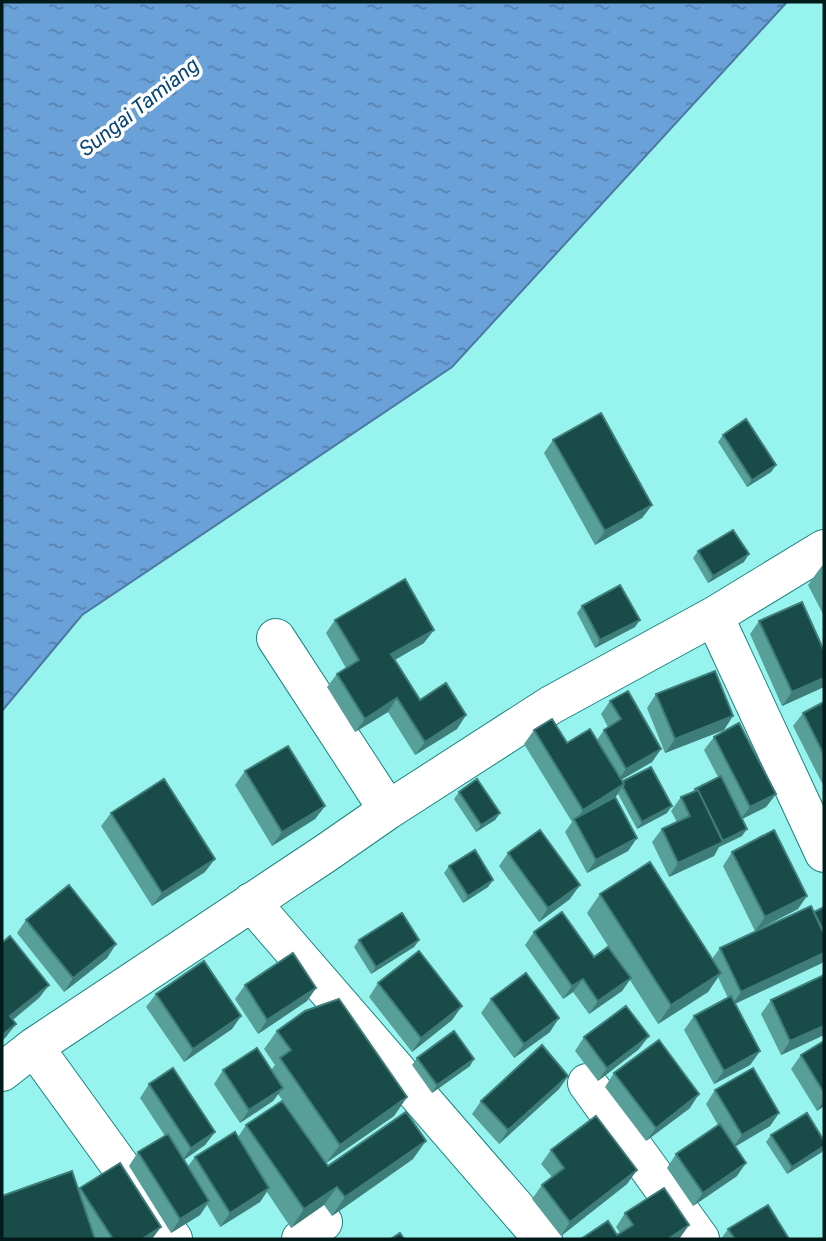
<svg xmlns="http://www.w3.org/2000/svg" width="826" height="1241" font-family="Roboto,sans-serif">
<defs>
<pattern id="water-ripples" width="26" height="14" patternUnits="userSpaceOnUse" patternTransform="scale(1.75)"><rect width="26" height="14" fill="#6ba1d9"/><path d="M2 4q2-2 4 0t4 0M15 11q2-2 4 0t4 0" fill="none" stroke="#5682af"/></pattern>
</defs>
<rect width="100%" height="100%" fill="#97f3ed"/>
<path fill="url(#water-ripples)" stroke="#4b79a0" stroke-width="2" d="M 2,2 L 787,2 L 452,367 L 82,615 L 2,711 Z"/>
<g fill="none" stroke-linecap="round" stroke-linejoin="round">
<g stroke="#1d8480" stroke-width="40">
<path id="minor" d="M 714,616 L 824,853
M 276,638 L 388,810
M 251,902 L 543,1239
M 34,1047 L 173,1239
M 2,1072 L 34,1047 L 326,853 L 388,810 L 551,705 L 714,616 L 824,549
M 587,1083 L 700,1239
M 301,1239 L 323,1222"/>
</g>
<use href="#minor" stroke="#fff" stroke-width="38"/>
</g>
<path fill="#589f9a" d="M 723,435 L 776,465 L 771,472 L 747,487 L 718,442 Z
M 553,440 L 652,505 L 642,518 L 595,545 L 544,453 Z
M 698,551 L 744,562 L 708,583 L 693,558 Z
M 824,565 L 824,616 L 808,585 L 821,567 Z
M 582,606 L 635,627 L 595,648 L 577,613 Z
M 335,620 L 424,643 L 395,660 L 420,700 L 466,715 L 457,729 L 415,755 L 388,712 L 355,732 L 327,687 L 337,674 L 346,668 L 326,633 Z
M 759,621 L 824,651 L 824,687 L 782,706 L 750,634 Z
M 656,694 L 724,730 L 665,753 L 647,708 Z
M 610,701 L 661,749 L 652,762 L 621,780 L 667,813 L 637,829 L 618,794 L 615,797 L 637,838 L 628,851 L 587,873 L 565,832 L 572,822 L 524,744 L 534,730 L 567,743 L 597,740 L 604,730 L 608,727 L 601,714 Z
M 824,702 L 824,787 L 793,726 L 803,713 Z
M 714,737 L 776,794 L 766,807 L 742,819 L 742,836 L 719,847 L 714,856 L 669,877 L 652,842 L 662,829 L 677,822 L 671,811 L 681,797 L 694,792 L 695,789 L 718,777 L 704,750 Z
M 245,771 L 325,806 L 315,819 L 272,846 L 235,785 Z
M 459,792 L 500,813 L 495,820 L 476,832 L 454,799 Z
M 111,813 L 205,872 L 152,906 L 101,826 Z
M 732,852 L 798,909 L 755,931 L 723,866 Z
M 508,853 L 570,899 L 539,922 L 499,866 Z
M 449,866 L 493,880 L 488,887 L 463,903 L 444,873 Z
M 600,894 L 712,959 L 720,948 L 822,963 L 735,1004 L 760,1051 L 750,1065 L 714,1084 L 684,1030 L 694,1016 L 728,998 L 718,977 L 708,992 L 658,1024 L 630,980 L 622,991 L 589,1014 L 573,992 L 563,999 L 525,945 L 534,932 L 594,957 L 610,949 L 587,913 Z
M 26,920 L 116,944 L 107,958 L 64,992 L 17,933 Z
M 359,940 L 419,940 L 414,947 L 371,974 L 354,947 Z
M 824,975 L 824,1035 L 781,1055 L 761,1014 L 771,1000 Z
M 378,983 L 462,1006 L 452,1020 L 412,1052 L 369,997 Z
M 245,985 L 316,988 L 307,1001 L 258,1034 L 235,999 Z
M 156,994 L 241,1016 L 232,1029 L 184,1062 L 146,1007 Z
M 491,999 L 550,1032 L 514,1058 L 481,1013 Z
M 277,1031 L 407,1097 L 394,1116 L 326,1163 L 278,1094 L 273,1101 L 240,1123 L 214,1084 L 223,1070 L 271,1070 L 275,1065 L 264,1049 Z
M 584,1037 L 639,1049 L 598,1081 L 575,1051 Z
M 824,1041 L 824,1106 L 817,1111 L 791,1069 L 801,1055 Z
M 417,1058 L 470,1066 L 432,1093 L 412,1065 Z
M 614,1073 L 690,1108 L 646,1141 L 605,1087 Z
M 568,1076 L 559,1089 L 499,1144 L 472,1114 L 481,1101 Z
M 149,1084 L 215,1132 L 205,1145 L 184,1160 L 188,1166 L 195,1157 L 238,1137 L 246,1125 L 328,1166 L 413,1159 L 332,1216 L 324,1205 L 291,1228 L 267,1192 L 260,1202 L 220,1227 L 207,1205 L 200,1215 L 171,1233 L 129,1166 L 138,1152 L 165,1136 L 140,1098 Z
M 715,1090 L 779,1113 L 770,1126 L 735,1147 L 737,1176 L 693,1206 L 667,1168 L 676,1154 L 718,1125 L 706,1104 Z
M 771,1135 L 824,1141 L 824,1148 L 822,1152 L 787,1174 L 766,1142 Z
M 551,1150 L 637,1170 L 627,1184 L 561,1236 L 532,1199 L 542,1185 L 552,1177 L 541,1164 Z
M 80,1188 L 152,1239 L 2,1239 L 78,1191 Z
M 625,1213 L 689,1225 L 679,1239 L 617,1235 L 620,1233 L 616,1227 Z
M 728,1229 L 789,1239 L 721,1239 Z"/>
<path fill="#3f7d7a" d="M 776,465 L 771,472 L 747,487 L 752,480 Z
M 652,505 L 642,518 L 595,545 L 605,531 Z
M 749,554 L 744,562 L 708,583 L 713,576 Z
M 640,620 L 635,627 L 595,648 L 600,640 Z
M 434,630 L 424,643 L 382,667 L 391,654 Z
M 824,678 L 824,687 L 782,706 L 792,692 Z
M 397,698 L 388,712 L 355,732 L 365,719 Z
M 466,715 L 457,729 L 415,755 L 425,742 Z
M 733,716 L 724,730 L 665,753 L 675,739 Z
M 661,749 L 652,762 L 617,782 L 626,769 Z
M 624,784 L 615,798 L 575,821 L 583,810 Z
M 776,794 L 766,807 L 740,820 L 750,807 Z
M 325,806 L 315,819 L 272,846 L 282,832 Z
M 672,806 L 667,813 L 637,829 L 642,822 Z
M 500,813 L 495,820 L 476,832 L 481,825 Z
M 747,829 L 742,836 L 719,847 L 714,856 L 669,877 L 678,863 Z
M 637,838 L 628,851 L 587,873 L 596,860 Z
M 215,859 L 205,872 L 152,906 L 162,893 Z
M 493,880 L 488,887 L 463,903 L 468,896 Z
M 580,885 L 570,899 L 539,922 L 548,908 Z
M 807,896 L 798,909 L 755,931 L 765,917 Z
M 419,940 L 414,947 L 371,974 L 376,967 Z
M 116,944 L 107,958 L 64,992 L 73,978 Z
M 824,953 L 824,960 L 822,963 L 732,1005 L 741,992 Z
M 721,973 L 708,992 L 658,1024 L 671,1005 Z
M 631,978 L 622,991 L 589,1014 L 598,1001 Z
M 583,979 L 573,992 L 563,999 L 572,986 Z
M 49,985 L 39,998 L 2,1029 L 10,1016 Z
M 316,988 L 307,1001 L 258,1034 L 267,1020 Z
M 462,1006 L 452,1020 L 412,1052 L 421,1038 Z
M 241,1016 L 232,1029 L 184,1062 L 193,1049 Z
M 559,1018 L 550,1032 L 514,1058 L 524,1044 Z
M 16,1024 L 6,1037 L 2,1041 L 2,1035 Z
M 824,1026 L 824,1035 L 781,1055 L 790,1041 Z
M 649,1036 L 639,1049 L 598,1081 L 607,1068 Z
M 760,1051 L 750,1065 L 714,1084 L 724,1071 Z
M 474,1059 L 470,1066 L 432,1093 L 437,1085 Z
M 568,1076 L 559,1089 L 499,1144 L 508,1130 Z
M 283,1088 L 273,1101 L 240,1123 L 249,1110 Z
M 699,1094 L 690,1108 L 646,1141 L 656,1128 Z
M 407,1097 L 394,1116 L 326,1163 L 340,1145 Z
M 824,1100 L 824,1106 L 817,1111 Z
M 779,1113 L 770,1126 L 732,1148 L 742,1135 Z
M 215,1132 L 205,1145 L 182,1161 L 191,1148 Z
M 426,1141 L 413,1159 L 332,1216 L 345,1197 Z
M 824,1146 L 822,1152 L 787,1174 L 792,1167 Z
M 746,1163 L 737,1176 L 693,1206 L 703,1193 Z
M 637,1170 L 627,1184 L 561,1236 L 570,1222 Z
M 337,1187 L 324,1205 L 291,1228 L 304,1209 Z
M 269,1188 L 260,1202 L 220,1227 L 230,1213 Z
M 209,1201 L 200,1215 L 171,1233 L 180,1219 Z
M 689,1225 L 679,1239 L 668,1239 Z
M 161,1227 L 152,1239 L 142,1239 Z"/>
<path fill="#194b48" stroke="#3f7d7a" stroke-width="2" d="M 601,413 L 652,505 L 605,531 L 553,440 Z
M 746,419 L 776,465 L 752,480 L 723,435 Z
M 733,530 L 749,554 L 713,576 L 698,551 Z
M 405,579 L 434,630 L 391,654 L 420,700 L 446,683 L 466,715 L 425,742 L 397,698 L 365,719 L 337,674 L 359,660 L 335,620 Z
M 620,585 L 640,620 L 600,640 L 582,606 Z
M 802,602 L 824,651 L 824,678 L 792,692 L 759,621 Z
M 715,671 L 733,716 L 675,739 L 656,694 Z
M 628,691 L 661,749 L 626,769 L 604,730 L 621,719 L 610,701 Z
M 824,702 L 824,755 L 803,713 Z
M 552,719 L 567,743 L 590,729 L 624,784 L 583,810 L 534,730 Z
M 739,723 L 776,794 L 750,807 L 714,737 Z
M 288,746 L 325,806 L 282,832 L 245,771 Z
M 651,767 L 672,806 L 642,822 L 623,787 L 624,784 L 623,781 Z
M 721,776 L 747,829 L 723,841 L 698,790 L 696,791 L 695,789 Z
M 164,779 L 215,859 L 162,893 L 111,813 Z
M 477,779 L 500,813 L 481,825 L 459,792 Z
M 698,790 L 723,842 L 678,863 L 662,829 L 690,816 L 681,797 Z
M 615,797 L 637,838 L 596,860 L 574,819 Z
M 540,830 L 580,885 L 548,908 L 508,853 Z
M 774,830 L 807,896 L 765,917 L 732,852 Z
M 475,850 L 493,880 L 468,896 L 449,866 Z
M 650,862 L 721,973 L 671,1005 L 600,894 Z
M 69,885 L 116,944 L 73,978 L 26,920 Z
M 811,906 L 824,934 L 824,953 L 741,992 L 720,948 Z
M 824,907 L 824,932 L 814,912 Z
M 562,912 L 594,957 L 608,947 L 631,978 L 598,1001 L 583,979 L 572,986 L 534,932 Z
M 402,913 L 419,940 L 376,967 L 359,940 Z
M 10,936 L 49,985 L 10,1016 L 16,1024 L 2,1035 L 2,943 Z
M 419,951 L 462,1006 L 421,1038 L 378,983 Z
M 293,953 L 316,988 L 267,1020 L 245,985 Z
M 204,961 L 241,1016 L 193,1049 L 156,994 Z
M 526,973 L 559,1018 L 524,1044 L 491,999 Z
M 824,975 L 824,1026 L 790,1041 L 771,1000 Z
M 731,996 L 760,1051 L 724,1071 L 694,1016 Z
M 339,999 L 407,1097 L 340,1145 L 280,1058 L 291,1050 L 277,1031 L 305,1011 Z
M 626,1006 L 649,1036 L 607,1068 L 584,1037 Z
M 454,1031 L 474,1059 L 437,1085 L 417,1058 Z
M 659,1040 L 699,1094 L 656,1128 L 614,1073 Z
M 824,1041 L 824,1093 L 801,1055 Z
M 542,1045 L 568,1076 L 508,1130 L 481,1101 Z
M 257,1048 L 283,1088 L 249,1110 L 223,1070 Z
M 173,1068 L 215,1132 L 191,1148 L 149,1084 Z
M 753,1068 L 779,1113 L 742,1135 L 715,1090 Z
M 282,1101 L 328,1166 L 406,1112 L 426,1141 L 345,1197 L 337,1187 L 304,1209 L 246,1125 Z
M 807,1113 L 824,1141 L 824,1146 L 792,1167 L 771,1135 Z
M 596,1116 L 637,1170 L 570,1222 L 542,1185 L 564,1168 L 551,1150 Z
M 720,1124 L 746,1163 L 703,1193 L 676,1154 Z
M 235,1132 L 269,1188 L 230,1213 L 195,1157 Z
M 168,1134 L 209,1201 L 180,1219 L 138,1152 Z
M 120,1163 L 161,1227 L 142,1239 L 113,1239 L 80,1188 Z
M 72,1171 L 95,1239 L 2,1239 L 2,1196 Z
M 664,1188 L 689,1225 L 668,1239 L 581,1239 L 608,1221 L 617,1235 L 633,1225 L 625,1213 Z
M 768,1205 L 789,1239 L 735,1239 L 728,1229 Z
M 400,1233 L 404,1239 L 391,1239 Z"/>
<g text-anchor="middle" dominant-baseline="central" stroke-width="7" stroke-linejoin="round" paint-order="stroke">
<g font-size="21" font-style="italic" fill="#074578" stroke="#fff">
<text transform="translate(139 107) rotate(-38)">Sungai Tamiang</text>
</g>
</g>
<rect width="826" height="1241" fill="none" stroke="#001b1a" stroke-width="7"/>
</svg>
